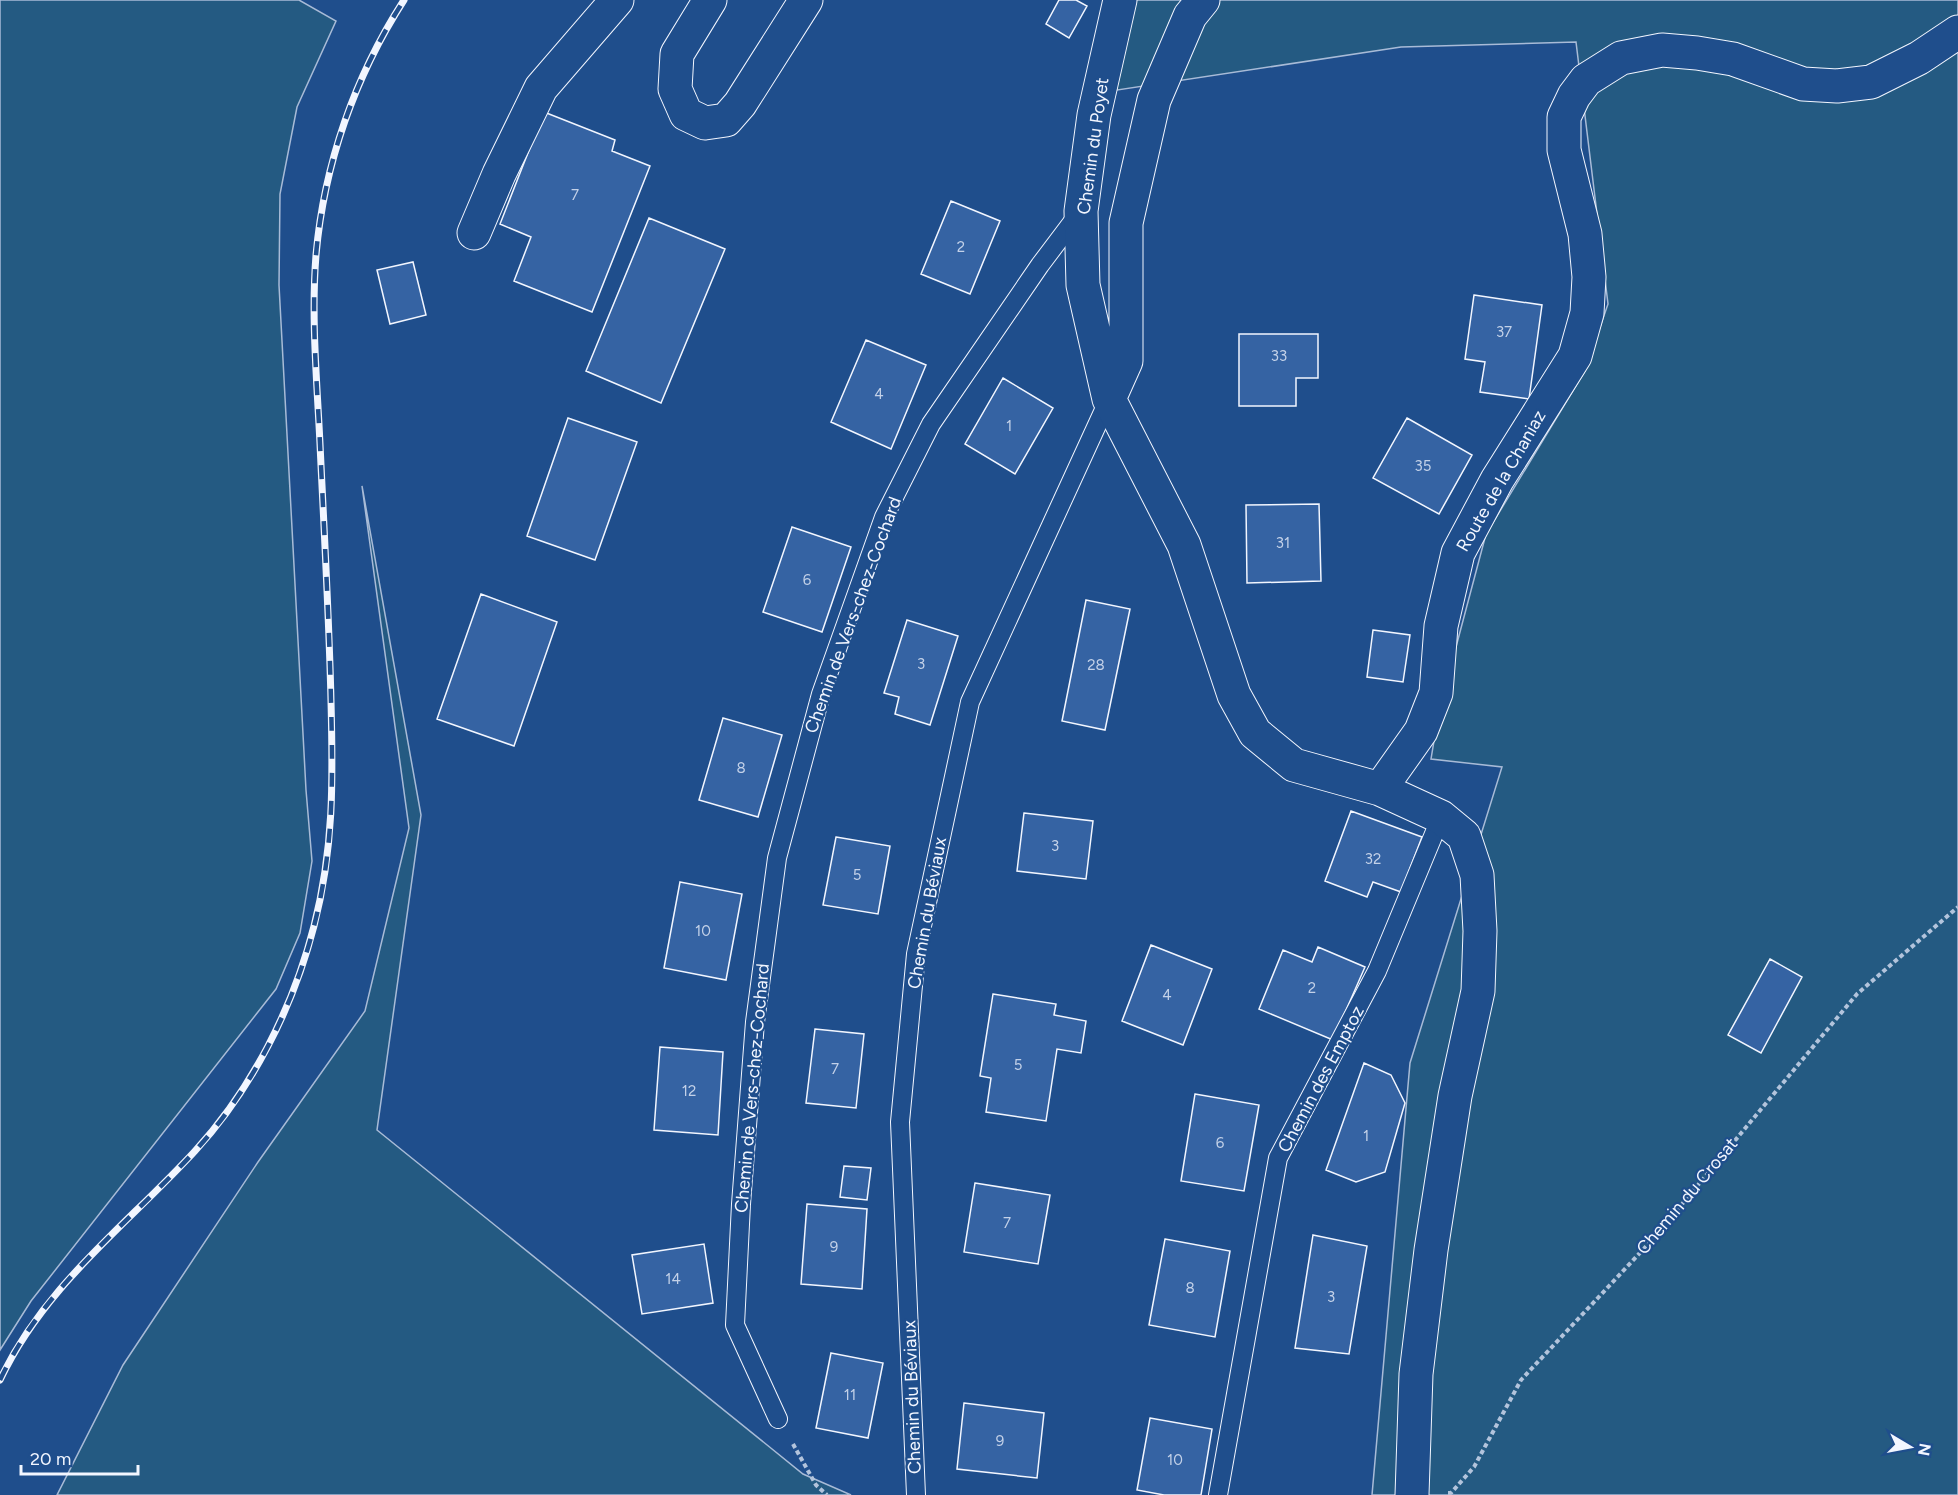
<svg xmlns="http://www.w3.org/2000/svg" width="1958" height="1495" font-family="Figtree,sans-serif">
<rect width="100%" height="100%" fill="#1f4e8c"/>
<path fill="#245a82" stroke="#a8bbd7" stroke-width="1.5" d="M 0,0 L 299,0 L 336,21 L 297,107 L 280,194 L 279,285 L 306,790 L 312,861 L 300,933 L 276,989 L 31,1301 L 0,1350 Z
M 1110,0 L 1958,0 L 1958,1495 L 1372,1495 L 1410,1063 L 1502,767 L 1431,759 L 1439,711 L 1486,534 L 1585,371 L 1608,304 L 1576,42 L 1401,47 L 1111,91 Z
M 362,486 L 421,815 L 377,1130 L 803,1474 L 851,1495 L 57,1495 L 123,1365 L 258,1162 L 365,1011 L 409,828 Z"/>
<path fill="#3563a3" stroke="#f2f6ff" stroke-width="1.5" d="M 1059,0 L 1076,0 L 1087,6 L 1069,38 L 1046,24 Z
M 544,112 L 615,140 L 612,151 L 650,166 L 592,312 L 514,281 L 531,237 L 500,224 Z
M 951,201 L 1000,221 L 970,294 L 921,274 Z
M 649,218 L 725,249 L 661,403 L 586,371 Z
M 413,262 L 426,315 L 390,324 L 377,270 Z
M 1474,295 L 1542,305 L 1529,399 L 1480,392 L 1485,362 L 1465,359 Z
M 1239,334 L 1318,334 L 1318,378 L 1296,378 L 1296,406 L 1239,406 Z
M 866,340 L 926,365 L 891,449 L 831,422 Z
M 1003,378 L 1053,408 L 1015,474 L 965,444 Z
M 568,418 L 637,442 L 595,560 L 527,536 Z
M 1407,418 L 1472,455 L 1439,514 L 1373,478 Z
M 1319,504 L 1321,581 L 1247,583 L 1246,505 Z
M 792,527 L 851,547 L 822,632 L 763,612 Z
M 481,594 L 557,622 L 514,746 L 437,719 Z
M 1086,600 L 1130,609 L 1105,730 L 1062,721 Z
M 907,620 L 958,636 L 930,725 L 895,714 L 899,697 L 884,693 Z
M 1373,630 L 1410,635 L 1403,682 L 1367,677 Z
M 723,718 L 782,735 L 758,817 L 699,800 Z
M 1351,811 L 1422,837 L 1401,892 L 1373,882 L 1367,897 L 1325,881 Z
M 1024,813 L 1093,821 L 1086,879 L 1017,871 Z
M 836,837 L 890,846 L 878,914 L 823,905 Z
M 680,882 L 742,894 L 726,980 L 664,968 Z
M 1151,945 L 1212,969 L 1183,1045 L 1122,1021 Z
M 1318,947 L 1365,967 L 1333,1040 L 1259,1009 L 1283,950 L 1312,962 Z
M 1770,959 L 1802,977 L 1761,1053 L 1728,1035 Z
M 993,994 L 1056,1004 L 1054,1015 L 1086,1021 L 1081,1053 L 1057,1049 L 1046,1121 L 986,1112 L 991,1078 L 980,1076 Z
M 815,1029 L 864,1034 L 856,1108 L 806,1103 Z
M 660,1047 L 723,1052 L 718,1135 L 654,1130 Z
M 1364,1063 L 1391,1075 L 1405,1103 L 1385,1172 L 1356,1182 L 1326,1170 Z
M 1195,1094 L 1259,1105 L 1244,1191 L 1181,1181 Z
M 844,1166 L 871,1168 L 867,1200 L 840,1197 Z
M 975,1183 L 1050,1195 L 1038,1264 L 964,1252 Z
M 807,1204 L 867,1209 L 862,1289 L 801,1284 Z
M 1313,1235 L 1367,1246 L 1349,1354 L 1295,1348 Z
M 1165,1239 L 1230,1251 L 1215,1337 L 1149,1325 Z
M 704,1244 L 713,1303 L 642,1314 L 632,1255 Z
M 831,1353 L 883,1363 L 868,1438 L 816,1428 Z
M 964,1403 L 1044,1413 L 1037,1478 L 957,1469 Z
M 1150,1418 L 1212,1429 L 1201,1495 L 1164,1495 L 1137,1490 Z"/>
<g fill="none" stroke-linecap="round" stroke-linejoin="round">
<g stroke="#f2f6ff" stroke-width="20">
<path id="lane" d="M 778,1419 L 735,1325 L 741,1204 L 755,1022 L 777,858 L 821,694 L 884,517 L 931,424 L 1040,265 L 1080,212
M 916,1495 L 900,1122 L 916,954 L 970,702 L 1109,399
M 1218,1495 L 1278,1158 L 1377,971 L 1441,817"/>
</g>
<g stroke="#f2f6ff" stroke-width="35">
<path id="street" d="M 710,0 L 677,54 L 675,89 L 686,114 L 705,123 L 726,120 L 740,104 L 806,0
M 1203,0 L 1190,16 L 1154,100 L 1126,223 L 1126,361 L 1109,399 L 1184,545 L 1234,695 L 1255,733 L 1294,765 L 1380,789 L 1421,731 L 1436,693 L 1441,626 L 1458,553 L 1497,480 L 1575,356 L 1587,313 L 1589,277 L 1585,234 L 1564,150 L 1564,117 L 1574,96 L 1586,80 L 1621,58 L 1662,50 L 1697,53 L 1733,59 L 1803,84 L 1837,86 L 1871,82 L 1919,58 L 1958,32
M 474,233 L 499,174 L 541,88 L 617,0
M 1109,399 L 1083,285 L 1081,211 L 1094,115 L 1120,0
M 1380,789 L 1441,817 L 1464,836 L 1477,875 L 1480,931 L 1478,991 L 1455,1096 L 1431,1250 L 1416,1374 L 1412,1495"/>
</g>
<path stroke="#b3c4dc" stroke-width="4" stroke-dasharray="4.5 3" stroke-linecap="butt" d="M 793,1444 L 816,1485 L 827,1495
M 1448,1493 L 1451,1493 L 1474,1467 L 1521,1380 L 1653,1239 L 1857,994 L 1958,907"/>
<use href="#lane" stroke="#1f4e8c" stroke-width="18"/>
<use href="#street" stroke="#1f4e8c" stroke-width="33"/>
<g stroke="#f2f6ff" stroke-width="7">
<path id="rail" d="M 0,1380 C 44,1286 126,1226 195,1151 C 252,1089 293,1008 314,926 C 334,848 333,780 331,701 C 329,615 324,530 320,444 C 317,381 311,318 316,255 C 324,164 355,76 404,0"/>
</g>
<use href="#rail" stroke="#1f4e8c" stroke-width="4.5" stroke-dasharray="14" stroke-linecap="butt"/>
</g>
<g text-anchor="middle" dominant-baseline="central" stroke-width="4.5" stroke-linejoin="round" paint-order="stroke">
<g font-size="15" fill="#c3d1e8">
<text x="575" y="195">7</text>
<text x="961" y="247">2</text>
<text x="1504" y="332">37</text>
<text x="1279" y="356">33</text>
<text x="879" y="394">4</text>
<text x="1009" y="426">1</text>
<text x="1423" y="466">35</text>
<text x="1283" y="543">31</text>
<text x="807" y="580">6</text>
<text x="921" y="664">3</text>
<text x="1096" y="665">28</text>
<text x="741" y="768">8</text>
<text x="1055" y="846">3</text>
<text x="1373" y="859">32</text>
<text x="857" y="875">5</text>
<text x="703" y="931">10</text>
<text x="1312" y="988">2</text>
<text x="1167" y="995">4</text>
<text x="1018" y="1065">5</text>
<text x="835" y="1069">7</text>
<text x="689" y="1091">12</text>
<text x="1366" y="1136">1</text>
<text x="1220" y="1143">6</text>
<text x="1007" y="1223">7</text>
<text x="834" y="1247">9</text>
<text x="673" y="1279">14</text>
<text x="1190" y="1288">8</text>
<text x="1331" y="1297">3</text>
<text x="850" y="1395">11</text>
<text x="1000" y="1441">9</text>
<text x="1175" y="1460">10</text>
</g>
<g font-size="18" fill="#f2f6ff" stroke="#1f4e8c">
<text transform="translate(1093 146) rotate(-82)">Chemin du Poyet</text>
<text transform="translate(1501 481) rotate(-60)">Route de la Chaniaz</text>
<text transform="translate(853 615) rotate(-70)">Chemin de Vers-chez-Cochard</text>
<text transform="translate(927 913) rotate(-80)">Chemin du Béviaux</text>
<text transform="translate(1321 1079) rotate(-62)">Chemin des Emptoz</text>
<text transform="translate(752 1088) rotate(-85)">Chemin de Vers-chez-Cochard</text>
<text transform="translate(1687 1196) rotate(-50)">Chemin du Crosat</text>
<text transform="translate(912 1397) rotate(-92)">Chemin du Béviaux</text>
</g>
</g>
<g transform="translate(1910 1447) rotate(100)" stroke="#1f4e8c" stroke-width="4.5" paint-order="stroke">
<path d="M0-4.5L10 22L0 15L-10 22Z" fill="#f2f6ff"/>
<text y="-9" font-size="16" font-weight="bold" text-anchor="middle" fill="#f2f6ff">N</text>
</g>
<path d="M21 1465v9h117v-9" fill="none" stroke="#f2f6ff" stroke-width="3"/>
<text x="30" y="1465" font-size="18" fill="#f2f6ff" stroke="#1f4e8c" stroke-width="4.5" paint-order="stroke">20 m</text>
</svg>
